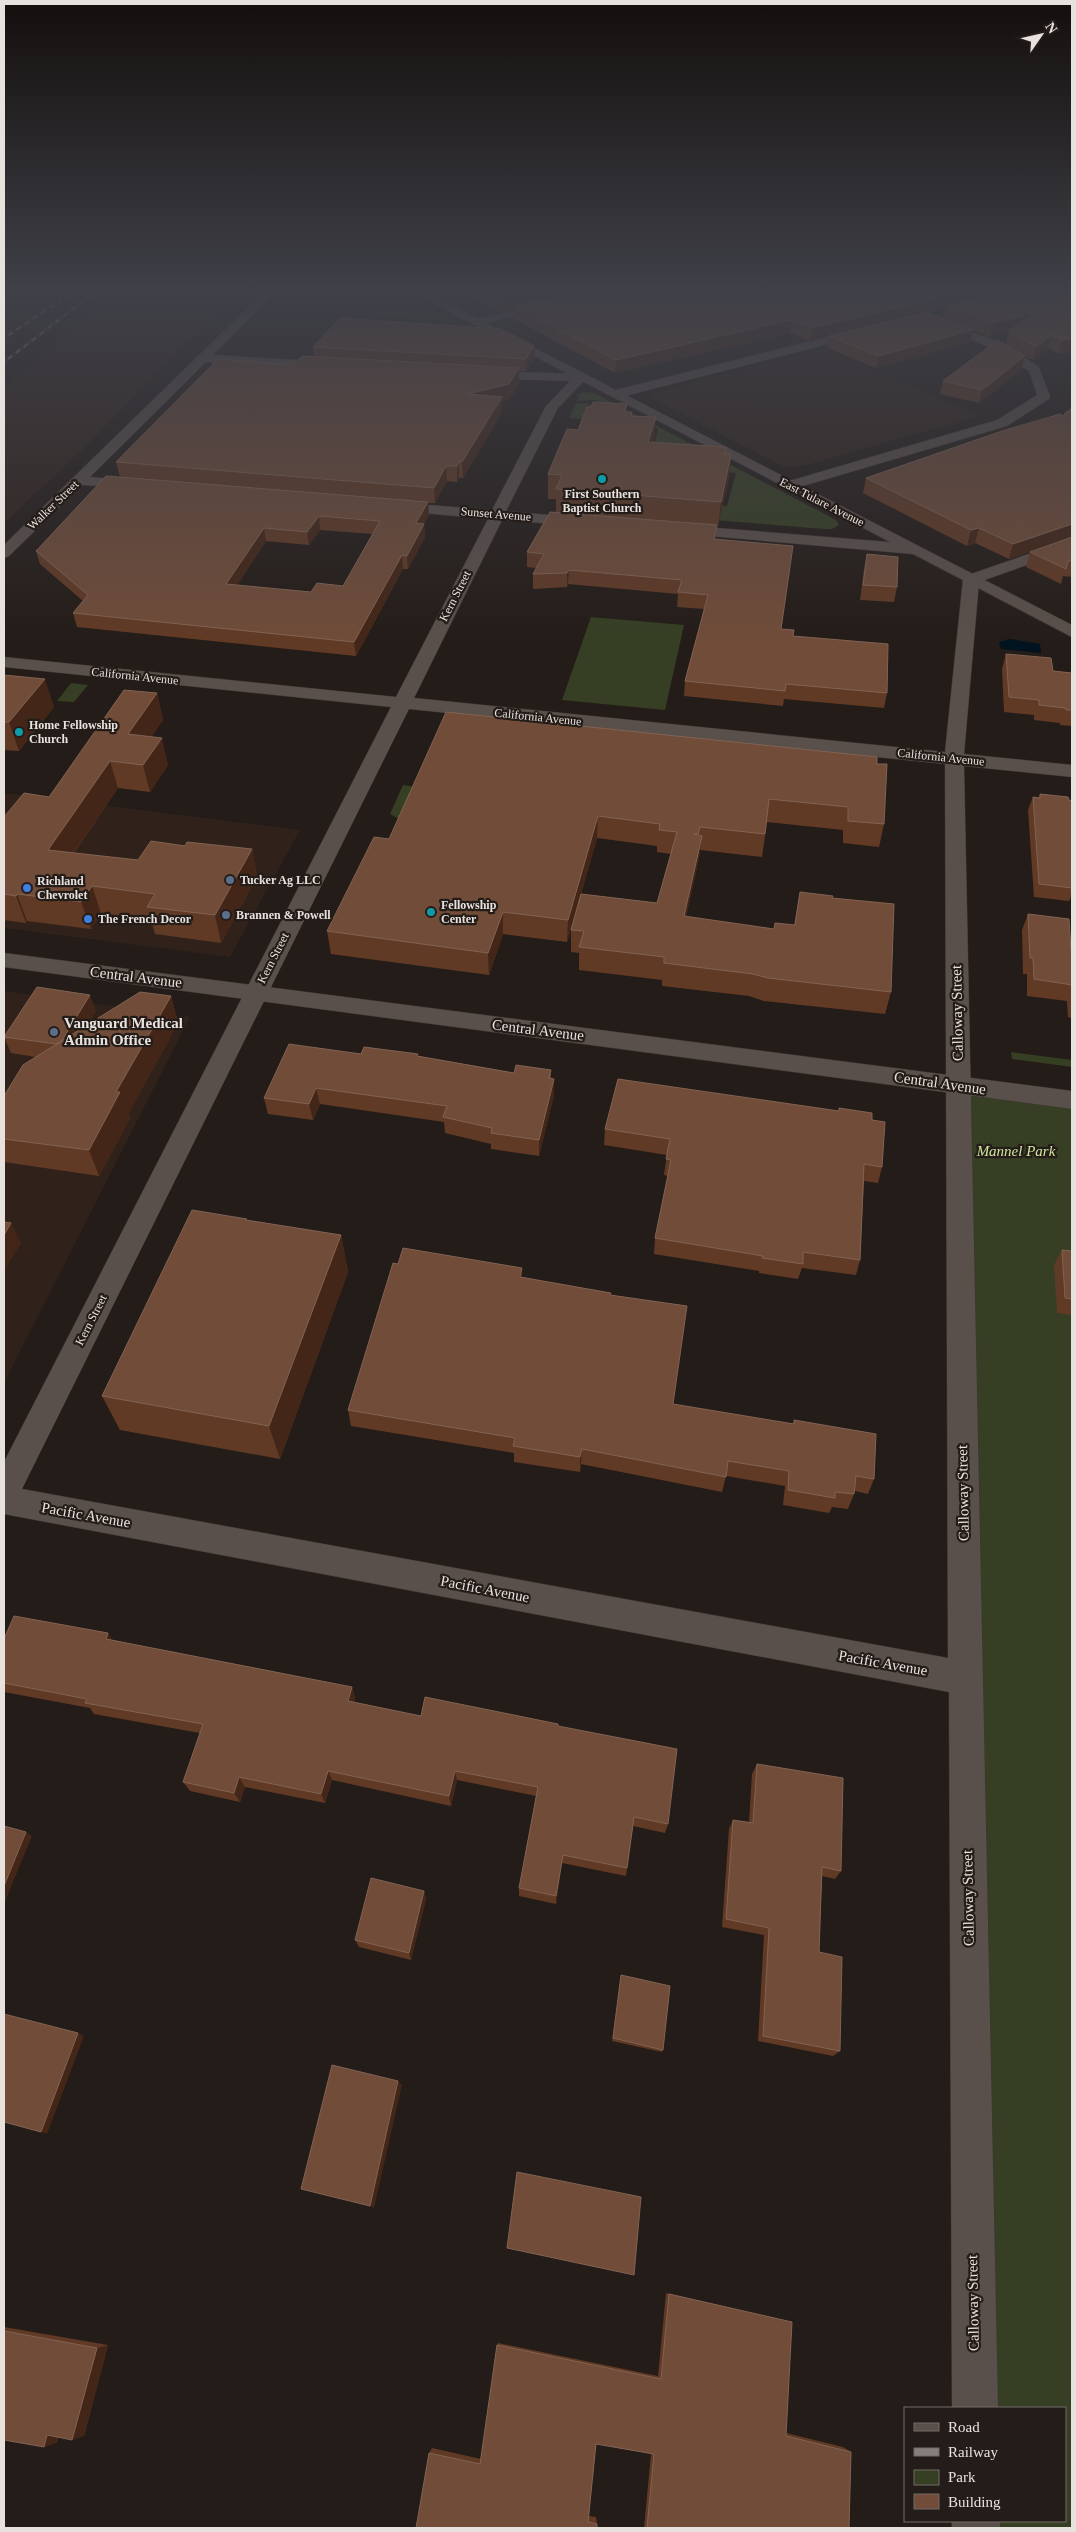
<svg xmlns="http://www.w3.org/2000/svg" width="1076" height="2532" font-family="'Times New Roman',serif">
<rect width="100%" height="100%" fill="#241c18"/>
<path fill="#30221b" d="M 4,289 L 72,289 L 4,340 Z
M 126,289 L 240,289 L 84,448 L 4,523 L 4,387 Z
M 291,289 L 394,289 L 458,322 L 274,307 Z
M 824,349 L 980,416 L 799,467 L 784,467 L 653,399 L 650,394 Z
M 4,793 L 300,830 L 230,957 L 4,928 Z
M 4,991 L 190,1017 L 4,1383 Z"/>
<path fill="#363f23" d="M 585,392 L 594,393 L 836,520 L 839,525 L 832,529 L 825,529 L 614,512 L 727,506 L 736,473 L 703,469 L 654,446 L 658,429 L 648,424 L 569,418 L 576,404 L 587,403 L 594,407 L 605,404 L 595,400 L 577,401 L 579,396 L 576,395 Z
M 591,617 L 684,625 L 665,710 L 562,700 Z
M 71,683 L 88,685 L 74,702 L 57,701 Z
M 403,785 L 414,787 L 399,819 L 390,814 Z
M 1011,1052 L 1072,1060 L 1072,1067 L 1012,1059 Z
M 958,1085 L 1072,1100 L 1072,2528 L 976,2528 L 976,2521 L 1065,2521 L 1065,2408 L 975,2408 Z"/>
<path fill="#00131f" d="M 1010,639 L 1040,644 L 1041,653 L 1001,649 L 999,642 Z"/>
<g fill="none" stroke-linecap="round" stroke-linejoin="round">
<g stroke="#3d3634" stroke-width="1">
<path id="street" d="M 267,289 L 279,289 L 213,355 L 330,362 L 336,366 L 334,369 L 206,362 L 90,477 L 136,481 L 143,485 L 141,488 L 82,485 L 9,556 L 4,558 L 4,545 Z
M 550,303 L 556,306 L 554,308 L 476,325 L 470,322 L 476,319 Z
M 937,319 L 1001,343 L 1038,366 L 1050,396 L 1049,399 L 1007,426 L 796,488 L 786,488 L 784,485 L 786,482 L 997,420 L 1037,395 L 1029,371 L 993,349 L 933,324 L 933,320 Z
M 864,328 L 868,330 L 868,334 L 617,398 L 611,394 L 612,391 Z
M 483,371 L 585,374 L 587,377 L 585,380 L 558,408 L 506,511 L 582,518 L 589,522 L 582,526 L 502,520 L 414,698 L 945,752 L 963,579 L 965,576 L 1072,539 L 1072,549 L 979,582 L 964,754 L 1072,765 L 1072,777 L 964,766 L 998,2408 L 952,2408 L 949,1692 L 4,1514 L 4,1462 L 391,707 L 4,667 L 4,657 L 396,697 L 488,519 L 391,510 L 384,506 L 391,502 L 492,510 L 546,406 L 570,381 L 479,378 L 477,375 L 479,372 ZM 409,709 L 945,764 L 948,1658 L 22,1489 Z
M 680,525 L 913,544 L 921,549 L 913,554 L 675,533 L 672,530 Z
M 952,2521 L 1000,2521 L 1000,2528 L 952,2528 Z"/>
</g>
<g stroke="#3d3634" stroke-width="1">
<path id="secondary" d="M 406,289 L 420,289 L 1072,625 L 1072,637 Z
M 4,953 L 1072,1091 L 1072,1109 L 4,967 Z"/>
</g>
<use href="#street" fill="#5a504b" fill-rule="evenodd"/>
<use href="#secondary" fill="#5a504b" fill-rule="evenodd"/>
<g stroke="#857e7a" stroke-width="2.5">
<path id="rail" d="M 4,338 L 79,289
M 4,362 L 99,289"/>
</g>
<use href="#rail" stroke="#241c18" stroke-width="2" stroke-dasharray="5" stroke-linecap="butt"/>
</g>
<path fill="#613a25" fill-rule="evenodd" d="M 457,289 L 1072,289 L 1072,352 L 1059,354 L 1048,348 L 1033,360 L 1025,356 L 1022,369 L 979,403 L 940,394 L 943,381 L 1006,344 L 1009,331 L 990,337 L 973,330 L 970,342 L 876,368 L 827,348 L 829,336 L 810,341 L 790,333 L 615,373 L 514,319 L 513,309 L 500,312 ZM 945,308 L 943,318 L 928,312 Z
M 313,347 L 535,358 L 526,371 L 519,371 L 519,383 L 510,399 L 502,401 L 502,412 L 463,478 L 459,478 L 457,482 L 447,481 L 435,503 L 428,503 L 429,515 L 424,524 L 425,537 L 408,569 L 403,569 L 356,656 L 77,627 L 73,613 L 83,601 L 40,564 L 36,551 L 120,477 L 116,462 L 291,365 L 314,356 ZM 320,530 L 373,534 L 343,586 L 311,592 L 237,585 L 266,541 L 309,545 Z
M 627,404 L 626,412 L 632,412 L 632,416 L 654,440 L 654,442 L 726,447 L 725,454 L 731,454 L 729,478 L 718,526 L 717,526 L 715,539 L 781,629 L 793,636 L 887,693 L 884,708 L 784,699 L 783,706 L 684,696 L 685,681 L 704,609 L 677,607 L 678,594 L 568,584 L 567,587 L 533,589 L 533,574 L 536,568 L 527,567 L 527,552 L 556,512 L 556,499 L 548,499 L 548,474 L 578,430 L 591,407 Z
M 1072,407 L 1072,577 L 1063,576 L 1061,584 L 1026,567 L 1030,552 L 1045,547 L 1009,559 L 975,543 L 967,546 L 863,493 L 866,478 L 1063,416 L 1069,411 L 1069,408 Z
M 867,554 L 897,587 L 894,602 L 860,600 L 864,569 Z
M 1006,654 L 1053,671 L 1072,673 L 1072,726 L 1060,725 L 1060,723 L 1034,720 L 1034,715 L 1004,712 L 1002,669 Z
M 4,675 L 54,707 L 19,751 L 4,750 Z
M 157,693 L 163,720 L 151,737 L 168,765 L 150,792 L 118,788 L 74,853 L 138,860 L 185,846 L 252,849 L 257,877 L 221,943 L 155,934 L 151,920 L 101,913 L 91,929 L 27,921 L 26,923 L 4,920 L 4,817 L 49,797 Z
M 877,764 L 884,824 L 879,847 L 843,843 L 843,830 L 767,822 L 762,857 L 700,850 L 699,858 L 686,917 L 774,929 L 794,925 L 800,892 L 832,898 L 891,992 L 885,1014 L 764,1001 L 749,996 L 662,986 L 662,980 L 579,970 L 579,953 L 571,952 L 571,930 L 578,904 L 567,942 L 503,934 L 489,975 L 331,954 L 327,931 L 389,839 ZM 597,838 L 657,846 L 657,852 L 671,854 L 657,903 L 581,894 Z
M 1040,794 L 1072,801 L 1072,894 L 1069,901 L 1034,897 L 1028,810 L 1033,797 L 1039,798 Z
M 1028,914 L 1071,951 L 1072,951 L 1072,1018 L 1068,1017 L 1067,1001 L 1027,996 L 1027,974 L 1023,974 L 1022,930 Z
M 171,996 L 178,1023 L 128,1114 L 130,1118 L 99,1176 L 4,1162 L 4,1096 L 36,1057 L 11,1053 L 4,1037 L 96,1011 L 87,1025 Z
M 361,1054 L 418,1056 L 514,1073 L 551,1070 L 551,1078 L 554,1095 L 539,1156 L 491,1149 L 491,1144 L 445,1133 L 444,1122 L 320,1104 L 313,1120 L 268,1114 L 264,1098 Z
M 872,1120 L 882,1167 L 878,1183 L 864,1181 L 860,1260 L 856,1275 L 802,1268 L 798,1279 L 759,1273 L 759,1271 L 654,1254 L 655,1238 L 668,1176 L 664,1175 L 667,1155 L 604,1145 L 605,1129 Z
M 247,1219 L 247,1221 L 341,1235 L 348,1272 L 280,1459 L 120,1430 L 102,1396 Z
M 1062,1250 L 1072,1251 L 1072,1315 L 1057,1313 L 1054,1265 Z
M 523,1277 L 610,1295 L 673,1404 L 793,1424 L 794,1420 L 874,1479 L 868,1494 L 855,1491 L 854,1494 L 848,1509 L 832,1507 L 829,1513 L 783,1505 L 785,1486 L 726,1476 L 722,1492 L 581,1464 L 580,1472 L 514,1462 L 514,1453 L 351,1426 L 348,1410 Z
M 108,1633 L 112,1640 L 352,1687 L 355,1698 L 354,1702 L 421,1716 L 558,1726 L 668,1824 L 665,1833 L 633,1826 L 627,1868 L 626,1876 L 562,1863 L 556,1904 L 519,1896 L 519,1888 L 536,1796 L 457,1780 L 451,1806 L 332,1780 L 325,1803 L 245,1787 L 240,1802 L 190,1791 L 183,1782 L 200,1733 L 94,1714 L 90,1708 L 4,1692 L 4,1639 Z
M 757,1764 L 841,1871 L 835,1879 L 822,1876 L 819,1952 L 840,2051 L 833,2056 L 758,2041 L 764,1935 L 722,1927 L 729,1829 L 733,1820 L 749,1823 L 752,1774 Z
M 424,1891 L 426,1899 L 411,1960 L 359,1947 L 355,1940 Z
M 621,1975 L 663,2050 L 662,2052 L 612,2041 Z
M 666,2293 L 792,2322 L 786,2433 L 843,2447 L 851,2452 L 849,2528 L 644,2528 L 651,2454 L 596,2444 L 589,2516 L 596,2517 L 597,2524 L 597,2528 L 429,2453 L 432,2448 L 481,2459 L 497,2345 L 498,2343 L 658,2376 Z
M 4,2327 L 108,2345 L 84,2436 L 58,2437 L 57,2443 L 4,2440 Z"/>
<path fill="#432617" d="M 550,289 L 610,289 L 513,306 L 513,309 L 500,312 L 500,299 Z
M 975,289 L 995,289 L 994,296 L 946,306 L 945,308 L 810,341 L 812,328 Z
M 1036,312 L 1032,325 L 990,337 L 993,323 Z
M 791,320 L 790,333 L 615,373 L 616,360 Z
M 973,330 L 970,342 L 876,368 L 878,356 Z
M 1052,335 L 1048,348 L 1033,360 L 1036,347 Z
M 1072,339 L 1072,352 L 1059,354 L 1062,340 Z
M 534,346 L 535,358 L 526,371 L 526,359 Z
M 1025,356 L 1022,369 L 979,403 L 982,390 Z
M 519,368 L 519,383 L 510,399 L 502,401 L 502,412 L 463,478 L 462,462 L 467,394 Z
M 656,417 L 654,440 L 647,466 L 648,442 Z
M 731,454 L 729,478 L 718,526 L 721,502 Z
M 459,462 L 459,478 L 457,482 L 457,466 Z
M 446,466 L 447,481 L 435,503 L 434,488 Z
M 428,502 L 429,515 L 424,524 L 425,537 L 408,569 L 407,556 L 416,523 Z
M 319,516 L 320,530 L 309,545 L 307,532 Z
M 1072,524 L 1072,538 L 1009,559 L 1013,544 Z
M 264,528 L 266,541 L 229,598 L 226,584 Z
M 979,528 L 975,543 L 967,546 L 971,530 Z
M 402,555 L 403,569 L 356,656 L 354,642 Z
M 569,570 L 568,584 L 567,587 L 567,573 Z
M 45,679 L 54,707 L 19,751 L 9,722 Z
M 157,693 L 163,720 L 135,761 L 128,734 Z
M 162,738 L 168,765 L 150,792 L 143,765 Z
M 110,761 L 118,788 L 57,877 L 48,850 Z
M 598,816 L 597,838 L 567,942 L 568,920 Z
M 702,836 L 699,858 L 681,939 L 684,916 Z
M 252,849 L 257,877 L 221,943 L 215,915 Z
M 92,886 L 101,913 L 91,929 L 81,902 Z
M 17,894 L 27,921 L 26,923 L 16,896 Z
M 503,912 L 503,934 L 489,975 L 488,953 Z
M 90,995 L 96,1011 L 65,1061 L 59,1044 Z
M 171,996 L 178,1023 L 128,1114 L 130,1118 L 99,1176 L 89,1150 L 116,1092 Z
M 554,1079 L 554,1095 L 539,1156 L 539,1140 Z
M 316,1088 L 320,1104 L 313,1120 L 309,1104 Z
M 11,1223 L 21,1243 L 4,1271 L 4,1235 Z
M 341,1235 L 348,1272 L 280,1459 L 269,1426 Z
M 522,1268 L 523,1285 L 520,1277 Z
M 582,1449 L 581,1464 L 580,1472 L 580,1457 Z
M 108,1633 L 116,1645 L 106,1639 Z
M 352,1687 L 355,1698 L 351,1712 L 348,1701 Z
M 328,1771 L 332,1780 L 325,1803 L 321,1794 Z
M 455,1771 L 457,1780 L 451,1806 L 449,1796 Z
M 239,1777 L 245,1787 L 240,1802 L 234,1793 Z
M 26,1832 L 32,1836 L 4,1904 L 4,1886 Z
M 563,1855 L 562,1863 L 556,1904 L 556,1896 Z
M 424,1891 L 426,1899 L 411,1960 L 409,1953 Z
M 78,2033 L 84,2036 L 47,2134 L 41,2132 Z
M 398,2081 L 402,2085 L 374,2208 L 370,2206 Z
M 108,2345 L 84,2436 L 72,2440 L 97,2348 Z
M 59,2431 L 57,2443 L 44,2447 L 47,2435 Z"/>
<path fill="#704c39" stroke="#826353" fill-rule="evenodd" d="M 480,289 L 550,289 L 500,299 Z
M 597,289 L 975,289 L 812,328 L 791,320 L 616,360 L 513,306 Z
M 1004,289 L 1072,289 L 1072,339 L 1062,340 L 1052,335 L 1036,347 L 1009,331 L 1036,312 L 993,323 L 946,306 L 1002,292 Z
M 927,312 L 973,330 L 878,356 L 829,336 Z
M 340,318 L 501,329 L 534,346 L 526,359 L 313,347 Z
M 998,340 L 1025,356 L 982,390 L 943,381 Z
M 303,356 L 519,368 L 509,384 L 467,394 L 502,397 L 462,462 L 459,462 L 457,466 L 446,466 L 434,488 L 116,462 L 218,359 L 291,365 Z
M 593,402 L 627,404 L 624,412 L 632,412 L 631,416 L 656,417 L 648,442 L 726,447 L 724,454 L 731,454 L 721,502 L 556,489 L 562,475 L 548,474 L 567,429 L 578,430 L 587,407 L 591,407 Z
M 1072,410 L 1072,524 L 1013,544 L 979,528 L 971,530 L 866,478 L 1002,431 L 1060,414 L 1063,416 L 1066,412 Z
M 106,476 L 428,502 L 416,523 L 424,524 L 407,556 L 402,555 L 354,642 L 73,613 L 88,595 L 36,551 ZM 319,516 L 380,521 L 343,586 L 317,583 L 311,592 L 226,584 L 264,528 L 307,532 Z
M 550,512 L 717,525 L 714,539 L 793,546 L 781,629 L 794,630 L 793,636 L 888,644 L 887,693 L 786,684 L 785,691 L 685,681 L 708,595 L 678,592 L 682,580 L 569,570 L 567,573 L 533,574 L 544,554 L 527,552 Z
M 1072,537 L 1072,561 L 1068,561 L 1066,569 L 1030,552 Z
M 867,554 L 898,557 L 897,587 L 863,585 Z
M 1006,654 L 1051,658 L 1053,671 L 1072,673 L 1072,710 L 1066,710 L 1065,708 L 1039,705 L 1039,700 L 1009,697 Z
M 4,675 L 45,679 L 9,722 L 4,722 Z
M 124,690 L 157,693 L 128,734 L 162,738 L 143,765 L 110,761 L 48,850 L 138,860 L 151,841 L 185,846 L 187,842 L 252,849 L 215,915 L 147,907 L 155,894 L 92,886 L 81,902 L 17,894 L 16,896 L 4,894 L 4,817 L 24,793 L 49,797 Z
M 446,712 L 877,757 L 877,764 L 887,764 L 884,824 L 848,821 L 848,807 L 769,799 L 765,834 L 700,827 L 698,834 L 694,834 L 702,836 L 684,916 L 774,929 L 775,923 L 795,925 L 800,892 L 833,896 L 832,898 L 894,904 L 891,992 L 768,978 L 753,974 L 664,963 L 664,957 L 579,947 L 584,931 L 571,930 L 581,894 L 657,903 L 677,832 L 659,830 L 660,824 L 598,816 L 568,920 L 503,912 L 488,953 L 327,931 L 374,837 L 389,839 Z
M 1040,794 L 1068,797 L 1069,800 L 1072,801 L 1072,888 L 1039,884 L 1033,797 L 1040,798 Z
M 1028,914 L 1069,919 L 1071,951 L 1072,951 L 1072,985 L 1034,979 L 1033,958 L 1030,958 Z
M 37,987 L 90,995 L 61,1042 L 57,1044 L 4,1037 Z
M 140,992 L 171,996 L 116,1092 L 120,1092 L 89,1150 L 4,1139 L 4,1096 L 23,1065 Z
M 289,1044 L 361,1054 L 364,1047 L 418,1054 L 417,1056 L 514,1073 L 516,1065 L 551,1070 L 549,1078 L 554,1079 L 539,1140 L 491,1133 L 492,1128 L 443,1117 L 447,1106 L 316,1088 L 309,1104 L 264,1098 Z
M 618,1079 L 839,1111 L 839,1108 L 872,1113 L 872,1120 L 885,1122 L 882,1167 L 864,1164 L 860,1260 L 803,1252 L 803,1264 L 762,1258 L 763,1256 L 655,1238 L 671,1160 L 666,1159 L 670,1139 L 605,1129 Z
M 192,1210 L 247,1219 L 246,1220 L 341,1235 L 269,1426 L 102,1396 Z
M 4,1222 L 11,1223 L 4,1235 Z
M 403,1248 L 522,1268 L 520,1277 L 611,1293 L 610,1295 L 687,1306 L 673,1404 L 794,1424 L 794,1420 L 876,1434 L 874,1479 L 856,1476 L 854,1494 L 835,1492 L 835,1498 L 788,1490 L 789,1471 L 728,1461 L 726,1477 L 582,1449 L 580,1457 L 513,1446 L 515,1438 L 348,1410 L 393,1263 L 398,1264 Z
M 1062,1250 L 1072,1251 L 1072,1299 L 1065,1298 Z
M 14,1616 L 108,1633 L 106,1639 L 352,1687 L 348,1701 L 421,1716 L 425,1697 L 558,1724 L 558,1726 L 677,1749 L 668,1824 L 634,1817 L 627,1868 L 563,1855 L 556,1896 L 519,1888 L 538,1787 L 455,1771 L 449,1796 L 328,1771 L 321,1794 L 239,1777 L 234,1793 L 183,1782 L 203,1724 L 85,1703 L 87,1699 L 4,1683 L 4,1639 Z
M 757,1764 L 843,1778 L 841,1871 L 822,1867 L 819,1952 L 842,1957 L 840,2051 L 763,2036 L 769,1928 L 726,1919 L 733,1820 L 753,1823 Z
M 4,1826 L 26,1832 L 4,1886 Z
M 371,1878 L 424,1891 L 409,1953 L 355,1940 Z
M 621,1975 L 670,1986 L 663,2050 L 613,2038 Z
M 4,2014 L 78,2033 L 41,2132 L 4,2122 Z
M 332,2065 L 398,2081 L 370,2206 L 301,2189 Z
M 517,2172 L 641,2197 L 634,2275 L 507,2248 Z
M 669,2294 L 792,2322 L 786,2436 L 851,2452 L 849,2528 L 647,2528 L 654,2454 L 596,2444 L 588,2522 L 597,2524 L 597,2528 L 416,2528 L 429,2453 L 480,2464 L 497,2345 L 661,2379 Z
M 4,2331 L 97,2348 L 72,2440 L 47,2435 L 44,2447 L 4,2440 Z"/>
<linearGradient id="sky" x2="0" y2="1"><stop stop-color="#140f0d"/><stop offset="0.45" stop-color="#3f4048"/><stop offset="1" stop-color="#3f4048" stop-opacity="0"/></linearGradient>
<rect width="1076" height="643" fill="url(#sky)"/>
<g fill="#0f9aa8" stroke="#241c18" stroke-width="2">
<circle cx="602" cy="479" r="5"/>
<circle cx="19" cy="732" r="5"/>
<circle cx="431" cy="912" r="5"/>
</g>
<g fill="#5c6f8a" stroke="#241c18" stroke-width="2">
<circle cx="230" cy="880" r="5"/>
<circle cx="226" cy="915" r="5"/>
<circle cx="54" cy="1032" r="5"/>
</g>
<g fill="#3f7fe0" stroke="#241c18" stroke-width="2">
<circle cx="27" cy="888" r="5"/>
<circle cx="88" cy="919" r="5"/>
</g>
<g text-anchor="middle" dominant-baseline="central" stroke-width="4.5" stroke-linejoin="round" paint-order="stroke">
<g font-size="12" font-weight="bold" fill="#e8e2df" stroke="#241c18" text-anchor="start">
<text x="602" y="494" text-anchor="middle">First Southern<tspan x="602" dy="14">Baptist Church</tspan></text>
<text x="29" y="725">Home Fellowship<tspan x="29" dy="14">Church</tspan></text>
<text x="240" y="880">Tucker Ag LLC</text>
<text x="37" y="881">Richland<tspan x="37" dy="14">Chevrolet</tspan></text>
<text x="441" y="905">Fellowship<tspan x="441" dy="14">Center</tspan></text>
<text x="236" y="915">Brannen &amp; Powell</text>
<text x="98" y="919">The French Decor</text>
</g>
<g font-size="12" fill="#e8e2df" stroke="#241c18">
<text transform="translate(822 502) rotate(27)">East Tulare Avenue</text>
<text transform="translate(53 505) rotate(-44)">Walker Street</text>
<text transform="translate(496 514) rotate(5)">Sunset Avenue</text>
<text transform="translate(455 596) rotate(-63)">Kern Street</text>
<text transform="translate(135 676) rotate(6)">California Avenue</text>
<text transform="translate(538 717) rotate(6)">California Avenue</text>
<text transform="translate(941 757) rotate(6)">California Avenue</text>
<text transform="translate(273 958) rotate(-63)">Kern Street</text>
<text transform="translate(91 1320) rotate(-63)">Kern Street</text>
</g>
<g font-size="15" fill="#e8e2df" stroke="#241c18">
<text transform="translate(136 977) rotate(7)">Central Avenue</text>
<text transform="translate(957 1013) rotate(-91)">Calloway Street</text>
<text transform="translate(538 1030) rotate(7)">Central Avenue</text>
<text transform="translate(940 1083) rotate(8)">Central Avenue</text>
<text transform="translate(963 1493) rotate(-91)">Calloway Street</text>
<text transform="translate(86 1515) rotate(10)">Pacific Avenue</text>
<text transform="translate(485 1589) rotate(11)">Pacific Avenue</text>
<text transform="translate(883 1663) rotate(10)">Pacific Avenue</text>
<text transform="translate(968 1898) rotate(-91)">Calloway Street</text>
<text transform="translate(973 2303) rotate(-91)">Calloway Street</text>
</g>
<g font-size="15" font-weight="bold" fill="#e8e2df" stroke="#241c18" text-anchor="start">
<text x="64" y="1023">Vanguard Medical<tspan x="64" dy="17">Admin Office</tspan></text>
</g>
<g font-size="15" font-style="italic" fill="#cee79d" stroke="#241c18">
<text x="1016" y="1151">Mannel Park</text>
</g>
</g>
<rect width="1076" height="2532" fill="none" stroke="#e8e2df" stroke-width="10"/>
<rect x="904" y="2407" width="162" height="115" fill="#241c18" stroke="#726b68"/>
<rect x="914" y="2423" width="25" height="8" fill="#5a504b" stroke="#726b68"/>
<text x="948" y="2432" font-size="15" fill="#e8e2df">Road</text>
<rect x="914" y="2448" width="25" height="8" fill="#857e7a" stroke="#726b68"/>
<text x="948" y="2457" font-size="15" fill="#e8e2df">Railway</text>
<rect x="914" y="2470" width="25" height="15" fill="#363f23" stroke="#726b68"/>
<text x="948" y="2482" font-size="15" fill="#e8e2df">Park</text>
<rect x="914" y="2494" width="25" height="15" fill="#704c39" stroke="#726b68"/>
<text x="948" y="2507" font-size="15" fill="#e8e2df">Building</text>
<g transform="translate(1041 35) rotate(56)" stroke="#241c18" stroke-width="4" paint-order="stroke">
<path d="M0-4L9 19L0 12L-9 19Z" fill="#e8e2df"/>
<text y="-8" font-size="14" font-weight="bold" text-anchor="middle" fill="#e8e2df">N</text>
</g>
</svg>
